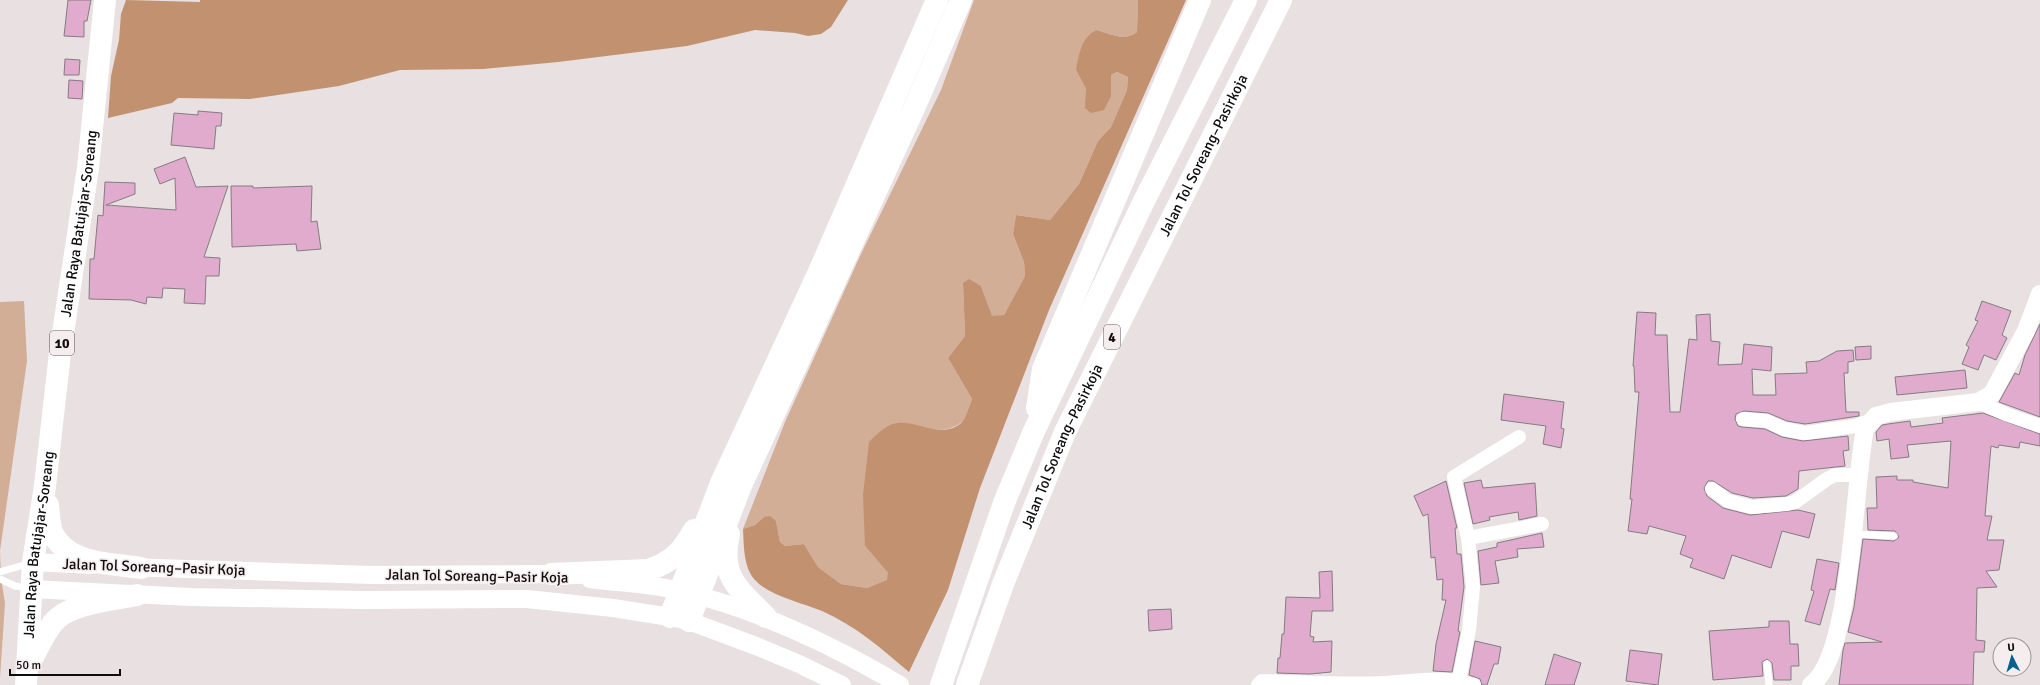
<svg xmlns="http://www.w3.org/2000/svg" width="2040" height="685" font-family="Signika,sans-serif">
<rect width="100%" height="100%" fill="#e9e0e2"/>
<path fill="#d2ae96" d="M 974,0 L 1138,0 L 1137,32 C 1125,42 1110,34 1097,30 L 1076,70 L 1086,89 L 1111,96 L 1111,75 L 1117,72 L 1128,77 L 1127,90 L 1111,127 L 1098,141 L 1079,184 L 1050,220 L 1016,215 L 1013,234 L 1024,262 L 1025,276 L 1004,315 L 992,317 L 981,286 L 963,283 L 965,336 L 948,358 L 972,399 C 969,406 966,420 959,424 C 943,435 922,427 905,423 L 865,546 L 888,573 L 888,580 L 867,588 L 841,584 L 818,567 L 804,544 L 785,546 L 780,542 L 776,521 L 764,517 L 755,525 L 743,529 L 785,422 L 860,256 L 941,90 Z
M 24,301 L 27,361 L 0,551 L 0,302 Z
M 0,551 L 1,578 L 5,603 L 0,678 Z"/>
<path fill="#c2916f" d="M 126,0 L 200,2 L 200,0 L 848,0 L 831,27 L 821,34 L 808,36 L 795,33 L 755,30 L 687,46 L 558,62 L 483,69 L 400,70 L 339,86 L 250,99 L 178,98 L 172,103 L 108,118 L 111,76 L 119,40 L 121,14 Z
M 1138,0 L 1186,0 L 1049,310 L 980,488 L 948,590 L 909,672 C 882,649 856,626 822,611 C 803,603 770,596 756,581 C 743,568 744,545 743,529 L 755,525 L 764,517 L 770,516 L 776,521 L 780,542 L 785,546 L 804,544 L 818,567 L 841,584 L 867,588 L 887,580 L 888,573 L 865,546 L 863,495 L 869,442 C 874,437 881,430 888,426 C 910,414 937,441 960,424 C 966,419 969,406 972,399 L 948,358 L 965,336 L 963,283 L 969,279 L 981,286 L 992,316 L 1004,315 L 1025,276 L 1024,262 L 1013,234 L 1016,215 L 1050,220 L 1079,184 L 1098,141 L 1111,127 L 1127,90 L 1128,77 L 1117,72 L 1111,75 L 1111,96 L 1104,110 L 1091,113 L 1085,108 L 1086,89 L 1076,70 C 1079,55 1081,37 1097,30 C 1110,34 1125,42 1137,32 Z"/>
<path fill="#e0abcd" stroke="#837c80" d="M 68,0 L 91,0 L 87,21 L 84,21 L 84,37 L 64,36 Z
M 65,59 L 80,60 L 79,75 L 64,75 Z
M 69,80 L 83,81 L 82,99 L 68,98 Z
M 198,111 L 222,113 L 221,126 L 216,126 L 214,149 L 171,145 L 174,113 L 198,115 Z
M 185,157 L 196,187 L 228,186 L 204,257 L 220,258 L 219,276 L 206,276 L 205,304 L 184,303 L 185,289 L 163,288 L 162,298 L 147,297 L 146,304 L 131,300 L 89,299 L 90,259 L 94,259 L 98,215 L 103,216 L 105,182 L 135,183 L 135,194 L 106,205 L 176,210 L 175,178 L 160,184 L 154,169 Z
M 231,186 L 253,186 L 253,188 L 312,186 L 311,222 L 317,221 L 321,249 L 297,251 L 296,244 L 232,247 Z
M 1982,301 L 2011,311 L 2002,335 L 2007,338 L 1996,360 L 1984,355 L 1978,370 L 1962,364 L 1969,347 L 1966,345 L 1978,321 L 1975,320 Z
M 1637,312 L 1656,313 L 1655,335 L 1667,335 L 1670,412 L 1680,412 L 1689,339 L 1697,340 L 1696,315 L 1710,314 L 1711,341 L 1720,342 L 1718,365 L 1742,364 L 1744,344 L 1772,347 L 1771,371 L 1752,369 L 1753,395 L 1776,395 L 1775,374 L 1807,373 L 1806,362 L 1819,361 L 1837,351 L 1853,350 L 1854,361 L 1848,362 L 1848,373 L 1844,373 L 1846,412 L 1859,412 L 1859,416 L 1805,424 L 1787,421 L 1768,413 L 1744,411 L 1736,414 L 1735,419 L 1738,426 L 1742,427 L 1765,429 L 1782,437 L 1803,441 L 1848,436 L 1849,450 L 1843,451 L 1845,466 L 1799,471 L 1798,489 L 1786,496 L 1753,498 L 1732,493 L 1713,481 L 1708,481 L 1704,488 L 1707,496 L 1723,508 L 1750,515 L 1798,510 L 1815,514 L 1809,538 L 1782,531 L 1771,568 L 1732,555 L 1724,579 L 1690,567 L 1693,559 L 1680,554 L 1686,536 L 1649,526 L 1647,534 L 1628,531 L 1632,499 L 1630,499 L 1639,392 L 1635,392 L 1634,366 L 1633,366 Z
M 2040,324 L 2040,417 L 1999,402 L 2015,373 L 2019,375 L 2025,355 Z
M 1871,346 L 1871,359 L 1856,360 L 1855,347 Z
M 1965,370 L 1967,388 L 1897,395 L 1895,377 Z
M 1504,394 L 1564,402 L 1561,428 L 1564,429 L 1561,448 L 1543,444 L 1546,426 L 1501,420 Z
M 1983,413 L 2040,434 L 2040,446 L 2020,442 L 2019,448 L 1999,445 L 1998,448 L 1991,446 L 1985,516 L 1992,516 L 1987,540 L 2004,540 L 1999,570 L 1986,571 L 1997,587 L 1977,588 L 1976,640 L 1985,641 L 1984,652 L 1974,652 L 1973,685 L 1839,685 L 1843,650 L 1845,643 L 1882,642 L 1848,632 L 1854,607 L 1863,539 L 1894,541 L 1899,537 L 1895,531 L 1868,530 L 1867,508 L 1877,508 L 1876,477 L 1897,476 L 1897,480 L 1913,480 L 1913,482 L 1948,488 L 1951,441 L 1907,445 L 1909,457 L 1891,459 L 1889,439 L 1877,441 L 1876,432 L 1882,425 L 1888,424 L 1910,421 L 1911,427 L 1943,423 L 1942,418 Z
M 1481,480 L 1483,488 L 1535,483 L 1537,516 L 1519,520 L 1518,512 L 1489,517 L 1490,520 L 1473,524 L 1464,483 Z
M 1446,481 L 1457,528 L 1455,528 L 1457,554 L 1461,554 L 1464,587 L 1458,631 L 1460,632 L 1452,672 L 1433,671 L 1436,644 L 1446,600 L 1442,600 L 1443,579 L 1437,580 L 1435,557 L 1431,558 L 1428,514 L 1423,516 L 1414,496 Z
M 1542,533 L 1544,547 L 1517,549 L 1518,557 L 1495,561 L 1499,583 L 1481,585 L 1478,551 L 1497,547 L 1497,543 Z
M 1817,559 L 1839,563 L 1835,590 L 1830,589 L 1820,625 L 1805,621 L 1814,591 L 1811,590 Z
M 1332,571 L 1333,611 L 1312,611 L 1310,636 L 1314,637 L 1313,642 L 1332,641 L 1331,672 L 1310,674 L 1277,673 L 1278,658 L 1280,658 L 1282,634 L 1284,634 L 1286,597 L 1320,598 L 1319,572 Z
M 1171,609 L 1172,629 L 1149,631 L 1148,610 Z
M 1769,621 L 1789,621 L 1790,644 L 1798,644 L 1799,666 L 1791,666 L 1791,680 L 1774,680 L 1772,663 L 1767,659 L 1762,662 L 1763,676 L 1713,680 L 1709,631 L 1769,627 Z
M 1475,641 L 1501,647 L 1498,664 L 1494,664 L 1487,685 L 1482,685 L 1480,679 L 1469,675 Z
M 1630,650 L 1662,654 L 1658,685 L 1626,681 Z
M 1554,654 L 1581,663 L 1574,685 L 1545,685 Z"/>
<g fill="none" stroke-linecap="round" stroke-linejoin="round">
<path stroke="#fff" stroke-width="7" d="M 1853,534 L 1894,536
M 0,572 L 31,563
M 0,579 L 15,586 L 29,588
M 1767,664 L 1769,685"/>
<path stroke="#fff" stroke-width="14" d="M 1978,402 L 2008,415 L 2040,426
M 1743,419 L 1767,421 L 1784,429 L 1805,433 L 1855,426 L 1870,421
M 1712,489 L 1728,501 L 1752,507 L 1787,504 L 1795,502 L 1827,479 L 1835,475 L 1860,475
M 1468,538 L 1542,524
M 1459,680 L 1469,630 L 1473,587 L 1468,538 L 1454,477 L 1519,437
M 1258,685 L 1262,681 C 1302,682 1344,685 1384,683 C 1415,681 1444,675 1474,685"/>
<path stroke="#fff" stroke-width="18" d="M 33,562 L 93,565
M 127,567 L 373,575 L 551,574 L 565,576
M 590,579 C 620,583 652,584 681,591 C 759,610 831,644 900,685
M 31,589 L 191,597 L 363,600 L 527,599 L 613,608 L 670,617 L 689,621 L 756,646 L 799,664 L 842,685
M 1811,685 C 1852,657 1854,481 1865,429 L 1876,416 L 1891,412 L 1978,402 L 1992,394 L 2026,331 L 2040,294"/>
<g stroke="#fff" stroke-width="22">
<path d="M 48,505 C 49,513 49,524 52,532 C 67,565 110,563 141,568"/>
<path d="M 29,664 C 37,651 43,635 53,623 C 68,603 113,600 137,595"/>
<path id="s1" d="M 26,685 L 33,562 L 45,486 L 60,353 L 88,168 L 105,0"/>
</g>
<g stroke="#fff" stroke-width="22">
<path d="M 1037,408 L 1043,369 L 1200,0"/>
<path d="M 729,534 C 719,577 739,589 766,617"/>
<path d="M 551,574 L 648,570 C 673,562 682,551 694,530"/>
<path d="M 670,617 L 721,483 L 818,274 L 937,0"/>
<path d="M 689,621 L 740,488 L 916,104 L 961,0"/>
<path d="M 941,685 L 1004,503 L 1034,431 L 1143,203 L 1246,0"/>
<path id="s2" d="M 967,685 L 1003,584 L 1065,432 L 1281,0"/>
</g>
</g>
<g text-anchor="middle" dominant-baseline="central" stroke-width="3.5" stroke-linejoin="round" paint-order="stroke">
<g fill="#f6edef" stroke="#545051" stroke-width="1">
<rect x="1104" y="325" width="16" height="24" rx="3"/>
<rect x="50" y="331" width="24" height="24" rx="3"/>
</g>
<g font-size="14" font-weight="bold" fill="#0f0c0d">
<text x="1112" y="337">4</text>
<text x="62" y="343">10</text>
</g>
<g font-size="15" fill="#0f0c0d" stroke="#f6edef">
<text stroke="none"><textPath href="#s2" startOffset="581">Jalan Tol Soreang–Pasirkoja</textPath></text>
<text stroke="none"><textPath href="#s1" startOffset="465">Jalan Raya Batujajar-Soreang</textPath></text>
<text stroke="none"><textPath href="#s2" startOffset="257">Jalan Tol Soreang–Pasirkoja</textPath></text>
<text stroke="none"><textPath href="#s1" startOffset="141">Jalan Raya Batujajar-Soreang</textPath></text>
<text transform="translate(154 567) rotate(2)">Jalan Tol Soreang–Pasir Koja</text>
<text transform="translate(477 576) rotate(1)">Jalan Tol Soreang–Pasir Koja</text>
</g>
</g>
<g transform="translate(2012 657) rotate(355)"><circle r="19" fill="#f6edef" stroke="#9a9395"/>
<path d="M0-3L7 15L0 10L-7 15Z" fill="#006090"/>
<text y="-6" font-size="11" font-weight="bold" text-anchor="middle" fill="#0f0c0d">U</text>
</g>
<path d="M10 669v6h110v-6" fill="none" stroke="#0f0c0d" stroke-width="2"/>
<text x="16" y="669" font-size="12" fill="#0f0c0d" stroke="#f6edef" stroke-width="3" paint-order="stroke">50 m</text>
</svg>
